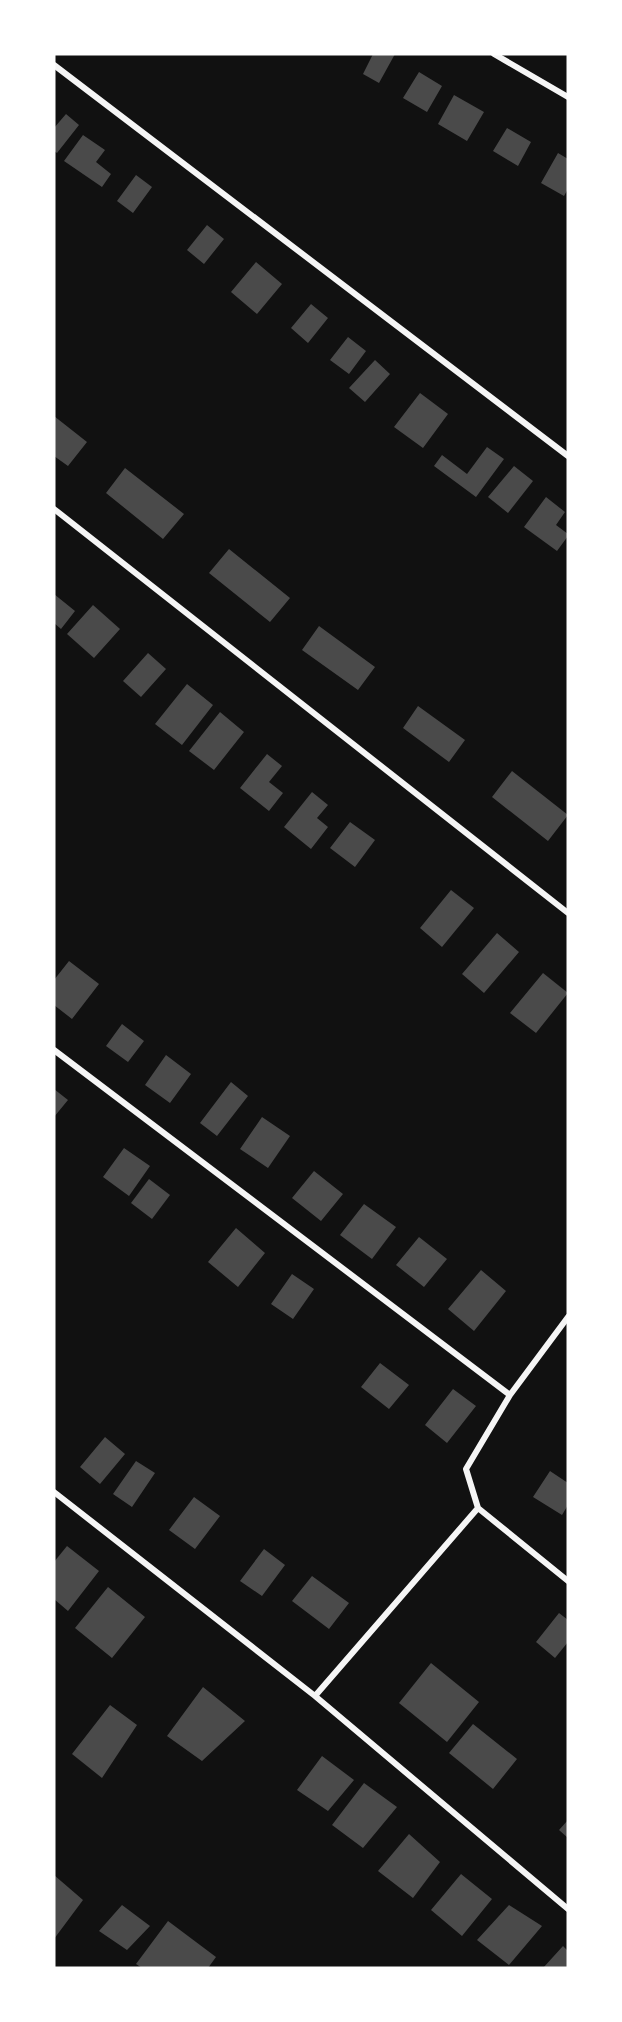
<svg xmlns="http://www.w3.org/2000/svg" width="622" height="2022" font-family="'DejaVu Sans',sans-serif">
<rect width="100%" height="100%" fill="#111"/>
<path fill="#4a4a4a" d="M 373,54 L 395,54 L 379,83 L 363,74 Z
M 419,72 L 442,86 L 427,112 L 403,98 Z
M 454,95 L 484,112 L 467,141 L 438,124 Z
M 66,114 L 79,125 L 57,153 L 54,151 L 54,128 Z
M 507,128 L 531,142 L 518,166 L 493,151 Z
M 83,135 L 105,150 L 96,162 L 111,174 L 102,187 L 64,161 Z
M 558,153 L 568,159 L 568,189 L 564,196 L 541,183 Z
M 136,175 L 152,187 L 133,213 L 117,201 Z
M 207,225 L 224,239 L 204,264 L 187,250 Z
M 256,262 L 282,284 L 257,314 L 231,292 Z
M 311,304 L 328,318 L 308,343 L 291,328 Z
M 348,337 L 366,351 L 349,374 L 330,360 Z
M 375,360 L 390,374 L 365,402 L 349,388 Z
M 420,393 L 448,414 L 423,448 L 394,427 Z
M 54,416 L 87,442 L 68,466 L 54,456 Z
M 487,447 L 504,459 L 476,497 L 434,466 L 442,455 L 467,474 Z
M 514,466 L 533,481 L 508,513 L 488,497 Z
M 125,468 L 184,514 L 163,539 L 106,493 Z
M 546,497 L 565,512 L 556,525 L 568,534 L 568,536 L 557,551 L 524,527 Z
M 229,549 L 290,598 L 270,622 L 209,573 Z
M 54,594 L 75,611 L 61,629 L 54,623 Z
M 93,605 L 120,629 L 94,658 L 67,634 Z
M 319,626 L 375,667 L 358,690 L 302,650 Z
M 148,653 L 166,669 L 141,697 L 123,681 Z
M 187,684 L 213,705 L 182,745 L 155,724 Z
M 418,706 L 465,740 L 449,762 L 403,728 Z
M 220,712 L 244,732 L 214,770 L 189,751 Z
M 267,754 L 282,766 L 269,782 L 283,793 L 269,811 L 240,788 Z
M 512,771 L 568,815 L 548,841 L 492,797 Z
M 312,792 L 328,805 L 317,818 L 328,827 L 311,849 L 284,827 Z
M 350,822 L 375,840 L 355,867 L 330,848 Z
M 451,890 L 474,908 L 442,947 L 420,928 Z
M 497,933 L 519,952 L 484,993 L 462,974 Z
M 69,961 L 99,984 L 72,1019 L 54,1005 L 54,980 Z
M 543,973 L 568,993 L 536,1033 L 510,1013 Z
M 122,1024 L 144,1041 L 128,1062 L 106,1046 Z
M 166,1055 L 191,1074 L 170,1103 L 145,1085 Z
M 231,1082 L 248,1096 L 217,1136 L 200,1123 Z
M 54,1089 L 68,1100 L 54,1117 Z
M 262,1117 L 290,1136 L 268,1168 L 240,1149 Z
M 124,1148 L 150,1166 L 129,1196 L 103,1177 Z
M 314,1171 L 343,1194 L 321,1221 L 292,1198 Z
M 149,1179 L 170,1195 L 152,1219 L 131,1203 Z
M 364,1204 L 396,1227 L 372,1259 L 340,1235 Z
M 236,1228 L 265,1253 L 238,1287 L 208,1262 Z
M 419,1237 L 447,1259 L 424,1287 L 396,1265 Z
M 481,1270 L 506,1291 L 474,1331 L 448,1309 Z
M 292,1274 L 314,1289 L 293,1319 L 271,1304 Z
M 380,1363 L 409,1385 L 389,1409 L 361,1387 Z
M 453,1389 L 476,1406 L 447,1443 L 425,1425 Z
M 105,1437 L 125,1454 L 100,1484 L 80,1467 Z
M 136,1461 L 155,1473 L 132,1507 L 113,1494 Z
M 550,1471 L 568,1483 L 568,1505 L 562,1515 L 533,1497 Z
M 194,1497 L 220,1516 L 195,1549 L 169,1530 Z
M 67,1546 L 99,1571 L 68,1611 L 54,1599 L 54,1562 Z
M 264,1549 L 285,1565 L 262,1596 L 240,1581 Z
M 312,1576 L 349,1603 L 329,1629 L 292,1601 Z
M 108,1587 L 145,1617 L 112,1658 L 75,1628 Z
M 559,1613 L 568,1620 L 568,1642 L 555,1658 L 536,1642 Z
M 431,1663 L 479,1702 L 447,1742 L 399,1703 Z
M 203,1687 L 245,1721 L 202,1761 L 167,1736 Z
M 110,1705 L 137,1725 L 102,1778 L 72,1754 Z
M 473,1724 L 517,1759 L 493,1789 L 449,1753 Z
M 322,1756 L 354,1780 L 328,1811 L 297,1790 Z
M 364,1783 L 397,1807 L 363,1848 L 332,1825 Z
M 568,1820 L 568,1838 L 559,1830 Z
M 409,1834 L 440,1862 L 413,1898 L 378,1871 Z
M 461,1874 L 492,1899 L 462,1936 L 431,1910 Z
M 54,1875 L 83,1900 L 54,1939 Z
M 122,1905 L 150,1926 L 127,1950 L 99,1931 Z
M 509,1905 L 542,1926 L 509,1965 L 477,1940 Z
M 168,1921 L 216,1957 L 208,1968 L 142,1968 L 136,1964 Z
M 563,1946 L 568,1951 L 568,1968 L 543,1968 Z"/>
<g fill="none" stroke-linecap="round" stroke-linejoin="round">
<path stroke="#f5f5f5" stroke-width="6" d="M 494,54 L 568,97
M 54,65 L 568,456
M 54,509 L 568,913
M 54,1050 L 510,1395
M 54,1492 L 315,1696 L 568,1909
M 478,1508 L 568,1581
M 315,1696 L 478,1508 L 466,1469 L 510,1395 L 568,1317"/>
</g>
<rect width="622" height="2022" fill="none" stroke="#ffffff" stroke-width="111"/>
</svg>
